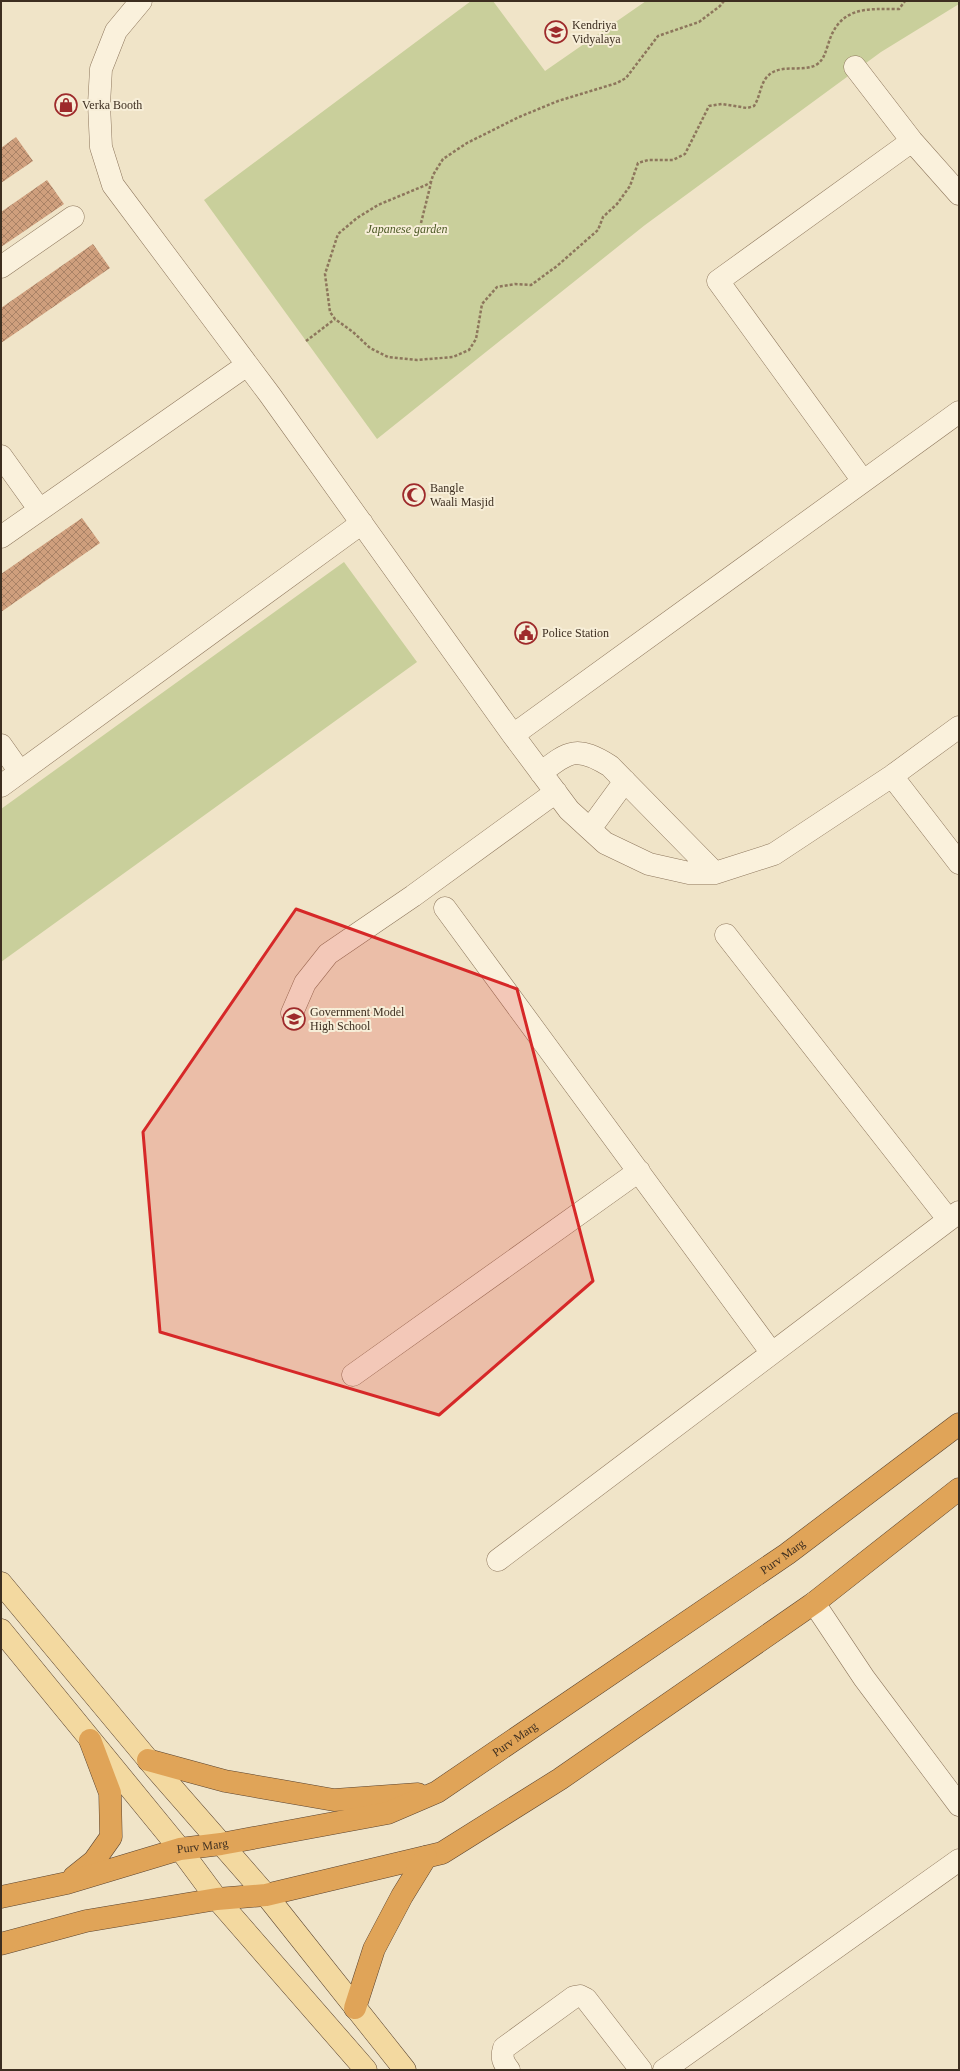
<svg xmlns="http://www.w3.org/2000/svg" width="960" height="2071" font-family="Georgia,serif">
<defs>
<pattern id="building-cross-hatch" width="8" height="8" patternUnits="userSpaceOnUse"><rect width="8" height="8" fill="#cf9f7d"/><path d="M0 0l8 8M0 8l8-8" fill="none" stroke="#a98266"/></pattern>
</defs>
<rect width="100%" height="100%" fill="#f0e4c8"/>
<path fill="#c9cf9b" d="M 471,1 L 493,1 L 545,71 L 646,1 L 959,1 L 959,4 L 881,52 L 645,225 L 377,439 L 204,200 Z
M 344,562 L 417,662 L 1,962 L 1,809 Z"/>
<path fill="url(#building-cross-hatch)" d="M 16,137 L 33,161 L 1,183 L 1,148 Z
M 47,180 L 64,204 L 1,247 L 1,212 Z
M 93,244 L 110,268 L 1,343 L 1,308 Z
M 82,518 L 100,543 L 1,612 L 1,574 Z"/>
<g fill="none" stroke-linecap="round" stroke-linejoin="round">
<g stroke="#8d765c" stroke-width="23">
<path id="minor" d="M 141,1 L 116,31 L 101,69 L 99,104 L 101,147 L 113,185 L 270,395 L 513,735 L 569,810 L 605,843 L 649,864 L 689,873 L 715,873 L 774,854 L 892,776 L 959,727
M 855,67 L 912,141 L 959,194
M 1,267 L 73,217
M 1,456 L 39,509
M 863,481 L 718,281 L 912,141
M 1,537 L 247,365
M 513,735 L 959,412
M 1,745 L 20,772
M 541,773 C 569,750 578,746 610,766 L 715,873
M 892,776 L 959,863
M 1,786 L 362,523
M 590,829 L 625,781
M 445,908 L 771,1352
M 726,935 L 948,1219
M 292,1013 L 305,983 L 328,954 L 413,896 L 556,792
M 353,1375 L 639,1171
M 498,1560 L 959,1212
M 814,1603 L 864,1678 L 959,1805
M 509,2070 C 503,2062 501,2058 504,2048 L 574,1997 L 580,1996 L 586,1999 L 641,2070
M 664,2070 L 959,1860"/>
</g>
<g stroke="#5b4430" stroke-width="23">
<path id="major" d="M 1,1583 L 155,1768 L 266,1895 L 405,2070
M 1,1630 L 180,1849 L 217,1899 L 366,2070"/>
</g>
<g stroke="#5b4430" stroke-width="23">
<g id="highway">
<path d="M 148,1760 L 225,1781 L 334,1800 L 418,1794"/>
<path d="M 74,1877 L 94,1861 L 111,1837 L 110,1793 L 90,1740"/>
<path id="s1" d="M 1,1897 L 67,1883 L 180,1849 L 221,1844 L 388,1813 L 437,1792 L 787,1554 L 959,1424"/>
<path d="M 1,1944 L 86,1921 L 217,1899 L 266,1895 L 442,1853 L 560,1779 L 814,1603 L 959,1489"/>
<path d="M 355,2008 L 374,1949 L 402,1896 L 426,1857"/>
</g>
</g>
<path stroke="#8d765c" stroke-width="2.5" stroke-dasharray="3 2" stroke-linecap="butt" d="M 724,1 L 720,6 L 699,22 L 658,36 L 626,78 L 617,83 L 558,101 L 519,117 L 467,143 L 443,159 L 433,175 L 431,182 L 426,185 L 378,205 L 357,218 L 338,234 L 325,274 L 330,312 L 335,319 L 353,332 L 370,348 L 388,357 L 417,360 L 453,357 L 469,350 L 476,339 L 482,304 L 497,287 L 515,284 L 531,285 L 557,266 L 598,230 L 603,217 L 617,204 L 630,186 L 638,163 L 648,160 L 673,160 L 685,154 L 709,106 L 722,104 L 747,108 L 754,106 C 760,97 760,86 766,78 C 779,62 801,73 816,65 C 824,60 825,53 828,45 C 839,6 866,9 899,9 L 905,1
M 421,223 L 431,183
M 306,341 L 335,319"/>
<use href="#minor" stroke="#faf1dc" stroke-width="22"/>
<use href="#major" stroke="#f3d9a0" stroke-width="22"/>
<use href="#highway" stroke="#e0a458" stroke-width="22"/>
</g>
<path fill="#d62828" fill-opacity="0.2" stroke="#d62828" stroke-width="3" stroke-linejoin="round" d="M 296,909 L 517,989 L 593,1281 L 439,1415 L 160,1332 L 143,1132 Z"/>
<defs>
<g id="school-ring" transform="scale(1.15)"><circle r="9.5" fill="#f7eed8" stroke="#9e2a2b" stroke-width="1.5"/><path d="M0-5L7-2L0 1L-7-2ZM-4 1L0 2.5L4 1V4Q0 6-4 4Z" fill="#9e2a2b"/></g>
<g id="shop-ring" transform="scale(1.15)"><circle r="9.5" fill="#f7eed8" stroke="#9e2a2b" stroke-width="1.5"/><path d="M-5-2.5h2.3a2.7 3.5 0 0 1 5.4 0H5L5.5 6h-11ZM-1.5-2.5h3a1.5 2.3 0 0 0-3 0Z" fill="#9e2a2b"/></g>
<g id="mosque-ring" transform="scale(1.15)"><circle r="9.5" fill="#f7eed8" stroke="#9e2a2b" stroke-width="1.5"/><path d="M3.5-4.9A6 6 0 1 0 3.5 4.9A5 5 0 1 1 3.5-4.9Z" fill="#9e2a2b"/></g>
<g id="civic-ring" transform="scale(1.15)"><circle r="9.5" fill="#f7eed8" stroke="#9e2a2b" stroke-width="1.5"/><path d="M-.6-6.5H3V-4.5H.6V-3L4-1V1h2V6H-6V1h2V-1L-.6-3ZM-1.2 2.5V6h2.4V2.5Z" fill="#9e2a2b"/></g>
</defs>
<g fill-rule="evenodd">
<use href="#school-ring" x="556" y="32"/>
<use href="#shop-ring" x="66" y="105"/>
<use href="#mosque-ring" x="414" y="495"/>
<use href="#civic-ring" x="526" y="633"/>
<use href="#school-ring" x="294" y="1019"/>
</g>
<g text-anchor="middle" dominant-baseline="central" stroke-width="4" stroke-linejoin="round" paint-order="stroke">
<g font-size="12" fill="#3d2e20" stroke="#f7eed8" text-anchor="start">
<text x="572" y="25">Kendriya<tspan x="572" dy="14">Vidyalaya</tspan></text>
<text x="82" y="105">Verka Booth</text>
<text x="430" y="488">Bangle<tspan x="430" dy="14">Waali Masjid</tspan></text>
<text x="542" y="633">Police Station</text>
<text x="310" y="1012">Government Model<tspan x="310" dy="14">High School</tspan></text>
</g>
<g font-size="12" font-style="italic" fill="#4d5a26" stroke="#f7eed8">
<text x="407" y="229">Japanese garden</text>
</g>
<g font-size="12" fill="#3d2e20" stroke="#f7eed8">
<text stroke="none"><textPath href="#s1" startOffset="868">Purv Marg</textPath></text>
<text stroke="none"><textPath href="#s1" startOffset="544">Purv Marg</textPath></text>
<text stroke="none"><textPath href="#s1" startOffset="208">Purv Marg</textPath></text>
</g>
</g>
<rect width="960" height="2071" fill="none" stroke="#3d2e20" stroke-width="4"/>
</svg>
